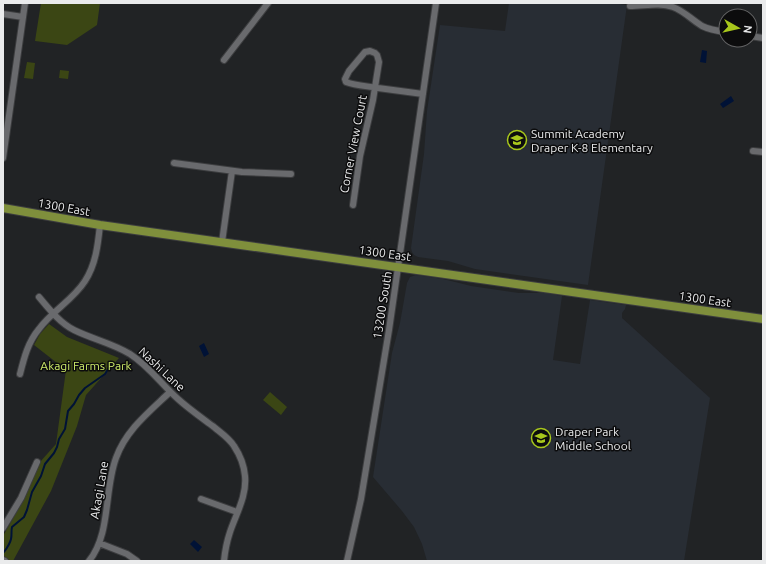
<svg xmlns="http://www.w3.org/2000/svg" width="766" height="564" font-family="Ubuntu,sans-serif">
<rect width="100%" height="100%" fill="#212325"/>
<path fill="#282d34" d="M 509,3 L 612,3 L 627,5 L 588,285 L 475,269 L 448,261 L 418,257 L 414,255 L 412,252 L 411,248 L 424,154 L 427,111 L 440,25 L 505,31 Z
M 416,275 L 443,279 L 471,286 L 519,293 L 546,293 L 562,296 L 553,360 L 580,364 L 590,300 L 626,305 L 625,309 L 622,313 L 622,318 L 710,398 L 684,561 L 427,561 L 422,544 L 414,527 L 402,511 L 373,477 L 392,353 L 400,323 L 407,283 L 410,277 Z"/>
<path fill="#3b4614" d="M 41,3 L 100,3 L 97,25 L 67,45 L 35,41 Z
M 27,62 L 35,63 L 33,79 L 24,78 Z
M 60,70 L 69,71 L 68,79 L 59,78 Z
M 49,324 L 67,337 L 119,358 L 86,395 L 77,426 L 51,491 L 13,561 L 9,561 L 3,555 L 3,536 L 15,515 L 40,462 L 56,444 L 66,370 L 34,345 L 40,334 Z
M 270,392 L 287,407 L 281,415 L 263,400 Z"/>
<path fill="#001236" d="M 702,50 L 707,51 L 706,63 L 700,62 Z
M 731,96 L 734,101 L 723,108 L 720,104 Z
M 204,343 L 209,354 L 204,357 L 199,346 Z
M 194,540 L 202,547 L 198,552 L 190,544 Z"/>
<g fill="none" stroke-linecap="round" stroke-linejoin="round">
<path stroke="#001236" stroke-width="2" d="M 4,552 C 7,548 10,544 11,539 C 12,535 11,531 12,527 L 24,517 L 27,510 L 32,492 L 41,476 L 45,464 L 54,453 L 57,447 L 59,439 L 65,429 L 68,411 L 74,404 L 79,395 L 85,388 L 105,374 L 111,364"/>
<g stroke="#3c3d3f" stroke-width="8">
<path id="minor" d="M 630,6 C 645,6 659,2 673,7 C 684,11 692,20 702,26 C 710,30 718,31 726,32
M 3,14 L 23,17
M 750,36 L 763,38
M 224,60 L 268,3
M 753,151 L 763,152
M 3,158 L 25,3
M 174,163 L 242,172 L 291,174
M 353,205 L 360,156 L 373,100 L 379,62 L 377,55 L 375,53 L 370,51 L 365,52 L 349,71 L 345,79 L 346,82 C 356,86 368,86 378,88 C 393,90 408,92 423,94
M 222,242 L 232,171
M 39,297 C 49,309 60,323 74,330 C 92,339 112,343 130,354 C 150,367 161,384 178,399 C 189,409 202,418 214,427 C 221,433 229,438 234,446 C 240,455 244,465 245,476 C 247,496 236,514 230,532 C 227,541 225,551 224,561
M 20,374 C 24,358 28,342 39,329 C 52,311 73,300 85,281 C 96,264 98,244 100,225
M 201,499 L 237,512
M 3,528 L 21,498 L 37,462
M 99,543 L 127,554 L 137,561
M 3,560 L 5,561
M 89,561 C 111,534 104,490 116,458 C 126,430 149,412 170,392
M 347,561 L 361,499 L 389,330 L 436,3"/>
</g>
<g stroke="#3c3d3f" stroke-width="10">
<path id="major" d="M 3,208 L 100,225 L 763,319"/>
</g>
<use href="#minor" stroke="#696a6d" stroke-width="6"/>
<use href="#major" stroke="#7f8f3c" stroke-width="8"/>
</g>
<defs>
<g id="school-ring" transform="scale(1)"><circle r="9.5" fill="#0c0c0d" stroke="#a8c71c" stroke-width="1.5"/><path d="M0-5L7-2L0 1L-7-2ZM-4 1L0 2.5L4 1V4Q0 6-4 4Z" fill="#a8c71c"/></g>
</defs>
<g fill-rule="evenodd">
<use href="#school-ring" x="517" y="140"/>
<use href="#school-ring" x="541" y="438"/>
</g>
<g text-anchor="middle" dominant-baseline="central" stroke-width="3" stroke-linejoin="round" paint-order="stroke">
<g font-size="12" fill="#eaebec" stroke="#0c0c0d" text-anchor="start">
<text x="531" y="133">Summit Academy<tspan x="531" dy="14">Draper K-8 Elementary</tspan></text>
<text x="555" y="431">Draper Park<tspan x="555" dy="14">Middle School</tspan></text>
</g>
<g font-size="12" fill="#eaebec" stroke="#0c0c0d">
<text transform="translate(353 144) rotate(-79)">Corner View Court</text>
<text transform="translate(64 207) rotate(10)">1300 East</text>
<text transform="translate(385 253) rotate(8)">1300 East</text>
<text transform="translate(705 299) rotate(8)">1300 East</text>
<text transform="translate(382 305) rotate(-81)">13200 South</text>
<text transform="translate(162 369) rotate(43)">Nashi Lane</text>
<text transform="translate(99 490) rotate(-80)">Akagi Lane</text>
</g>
<g font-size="12" fill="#ceec6b" stroke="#0c0c0d">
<text x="86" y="365">Akagi Farms Park</text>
</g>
</g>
<rect width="766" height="564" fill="none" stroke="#eaebec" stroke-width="8"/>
<g transform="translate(738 28) rotate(98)"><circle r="19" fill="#0c0c0d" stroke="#656566"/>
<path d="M0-3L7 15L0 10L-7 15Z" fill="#a8c71c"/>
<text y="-6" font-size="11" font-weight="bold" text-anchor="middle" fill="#eaebec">N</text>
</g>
</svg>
